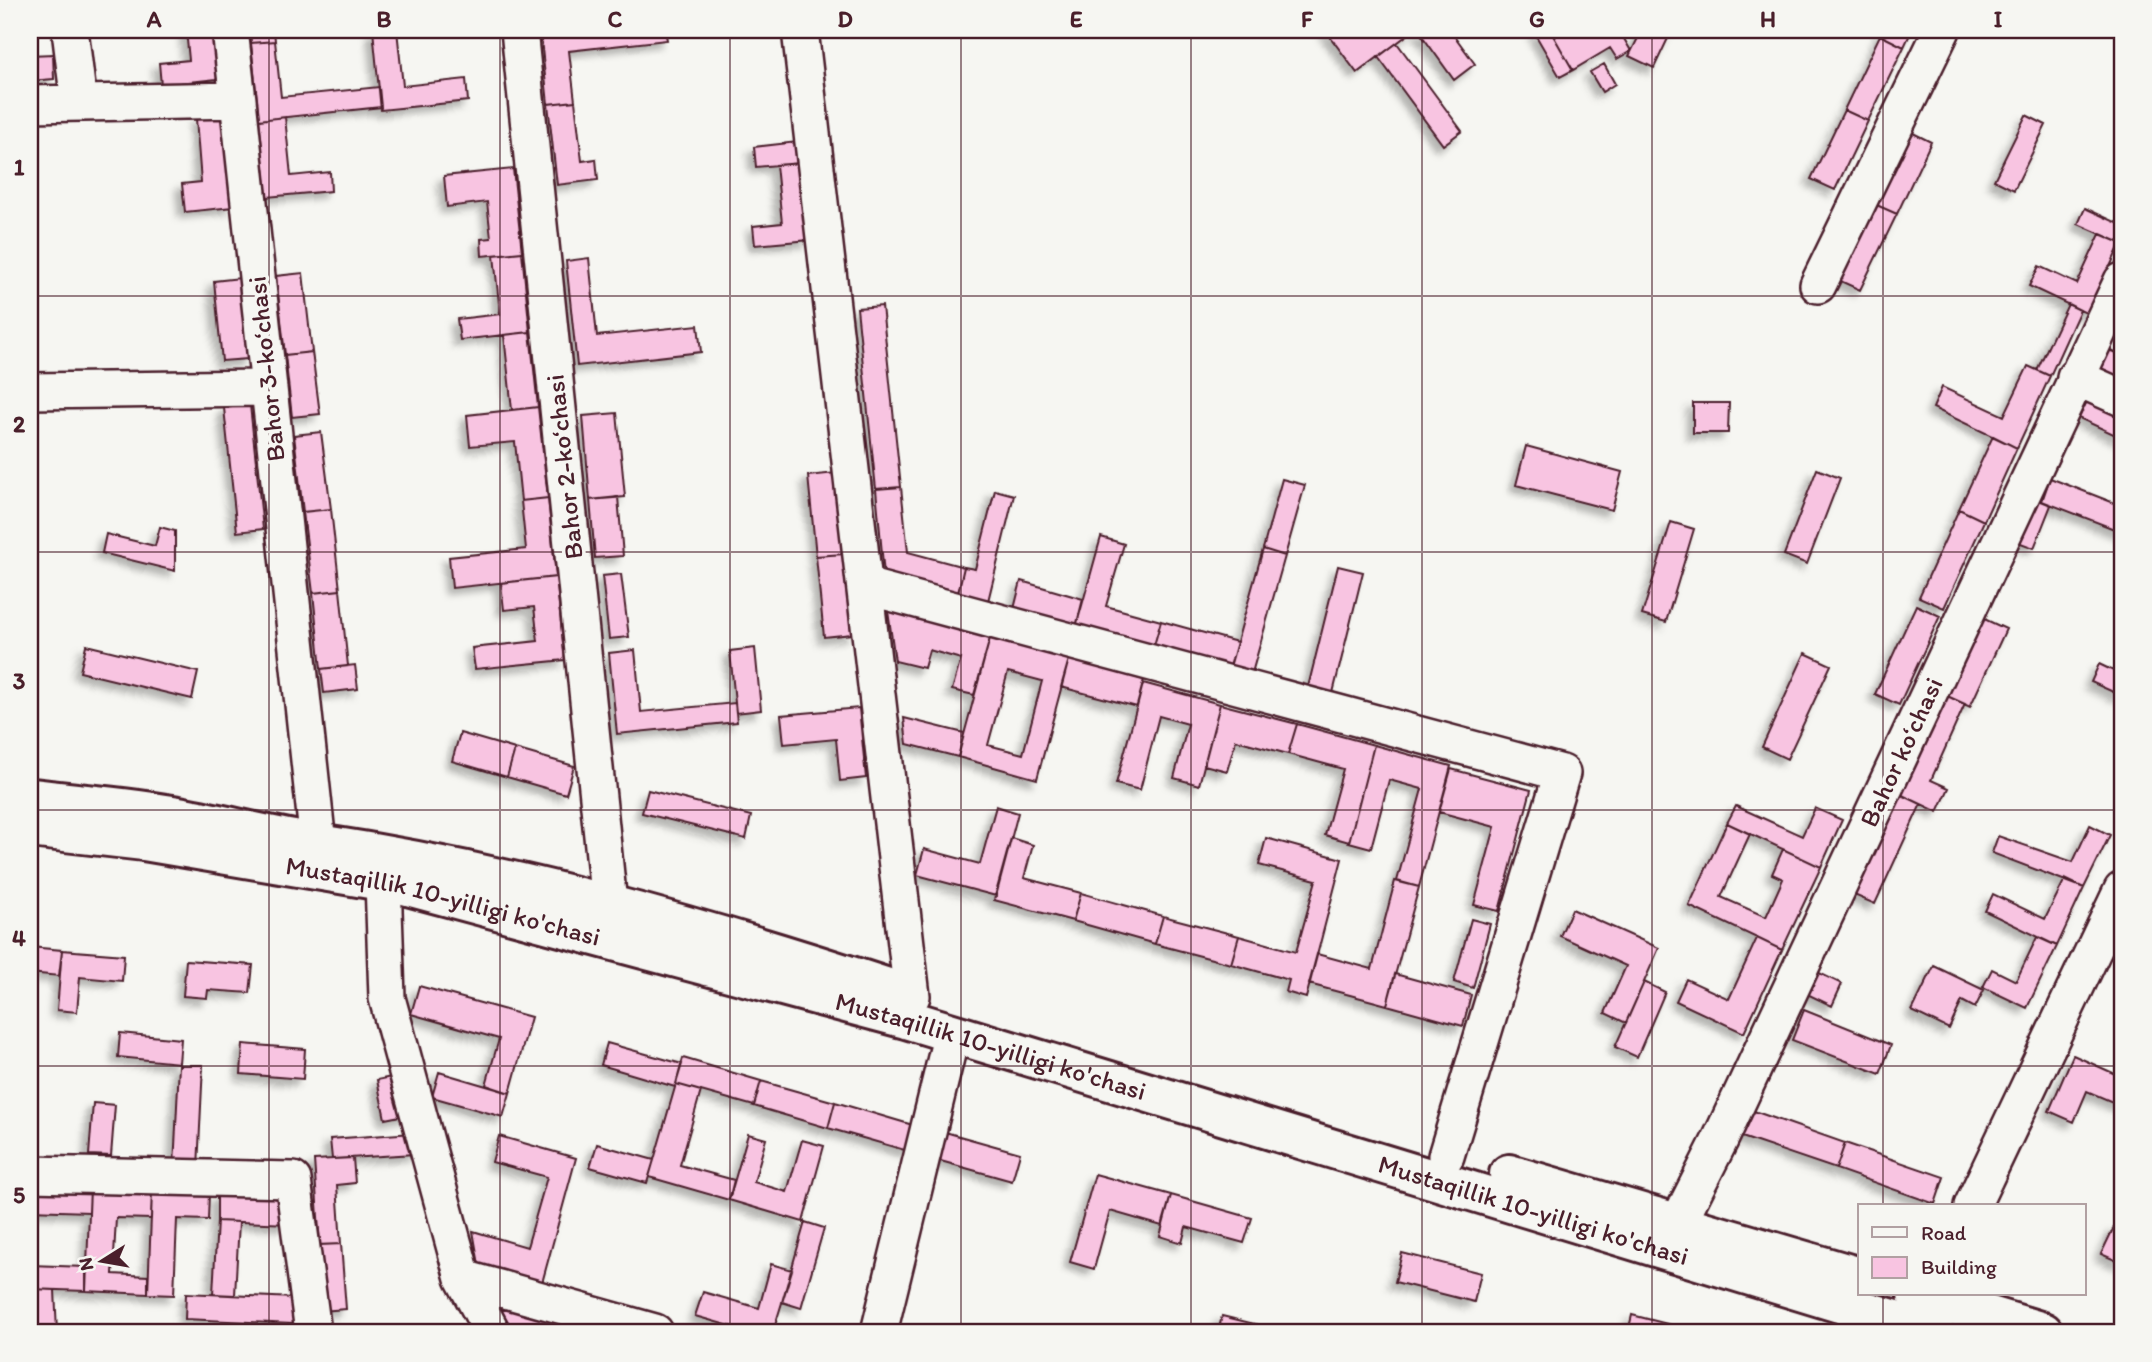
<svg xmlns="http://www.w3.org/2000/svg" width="2152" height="1362" font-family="Itim,sans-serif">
<defs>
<filter id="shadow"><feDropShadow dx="-6" dy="6" stdDeviation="3.5" flood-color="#0004"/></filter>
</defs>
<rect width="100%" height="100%" fill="#f6f6f2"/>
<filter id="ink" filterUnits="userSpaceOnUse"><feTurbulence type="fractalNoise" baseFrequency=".0143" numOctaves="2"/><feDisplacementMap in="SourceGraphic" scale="14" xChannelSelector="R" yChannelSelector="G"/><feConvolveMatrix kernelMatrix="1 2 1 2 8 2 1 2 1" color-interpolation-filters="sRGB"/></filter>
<g filter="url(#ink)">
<path fill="#f8c4e1" stroke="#4a1f2b" stroke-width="2" fill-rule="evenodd" filter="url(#shadow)" d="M 186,30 L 212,30 L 217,79 L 161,85 L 159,63 L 189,60 Z
M 250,30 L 274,30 L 275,41 L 251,43 Z
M 373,30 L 397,30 L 403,86 L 466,79 L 468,101 L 381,110 Z
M 540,30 L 665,30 L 667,40 L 569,51 L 575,101 L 548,104 Z
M 1325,30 L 1414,30 L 1357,73 Z
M 1418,30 L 1450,30 L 1475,64 L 1454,80 Z
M 1543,30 L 1550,30 L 1573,70 L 1560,77 L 1535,34 Z
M 1550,30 L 1619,30 L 1631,51 L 1617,59 L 1610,48 L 1573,70 Z
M 1642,30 L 1672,30 L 1654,68 L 1629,56 Z
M 1883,30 L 1912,30 L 1904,47 L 1880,35 Z
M 1880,35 L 1904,47 L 1868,121 L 1844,110 Z
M 275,41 L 281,97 L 379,87 L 381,107 L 259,120 L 251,43 Z
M 1397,43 L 1462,131 L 1443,145 L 1378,57 Z
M 53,54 L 54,79 L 30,81 L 30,55 Z
M 1604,64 L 1615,84 L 1602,92 L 1590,72 Z
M 575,101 L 582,161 L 596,159 L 598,180 L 557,185 L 548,104 Z
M 1844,110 L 1868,121 L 1835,190 L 1811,179 Z
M 2026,115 L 2046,125 L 2014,190 L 1994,180 Z
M 224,117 L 233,207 L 185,212 L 182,184 L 201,182 L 196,119 Z
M 285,117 L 291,176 L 330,172 L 331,191 L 267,197 L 259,120 Z
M 1907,130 L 1931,142 L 1897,214 L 1872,203 Z
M 797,142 L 800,163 L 756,167 L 754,147 Z
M 802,163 L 810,240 L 755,245 L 753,226 L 782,223 L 776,165 Z
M 513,169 L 522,252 L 482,256 L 481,239 L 491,238 L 487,202 L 447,207 L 444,176 Z
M 1872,203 L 1897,214 L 1860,290 L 1836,279 Z
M 2085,208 L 2122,225 L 2121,243 L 2078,224 Z
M 2100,234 L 2121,243 L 2088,314 L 2029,286 L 2039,266 L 2077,284 Z
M 522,252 L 530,332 L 460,340 L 457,319 L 500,314 L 494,255 Z
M 589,258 L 597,336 L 698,325 L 701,352 L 577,366 L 566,261 Z
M 303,273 L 312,352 L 285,355 L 276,276 Z
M 240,278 L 248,359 L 222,361 L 214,281 Z
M 2068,304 L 2080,310 L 2050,376 L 2037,370 Z
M 882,306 L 901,487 L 876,489 L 857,308 Z
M 530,332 L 538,407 L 512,410 L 504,335 Z
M 2105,348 L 2122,356 L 2122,379 L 2096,366 Z
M 312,352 L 320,414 L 292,417 L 285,355 Z
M 2028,366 L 2050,376 L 2017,448 L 1933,408 L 1942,387 L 2004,416 Z
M 2087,401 L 2122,418 L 2122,438 L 2079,418 Z
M 1693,403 L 1729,403 L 1728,433 L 1693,433 Z
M 250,405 L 263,529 L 237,532 L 224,408 Z
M 538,407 L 548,498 L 521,501 L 515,442 L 470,446 L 467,415 Z
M 617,413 L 625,497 L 590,500 L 583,416 Z
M 321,432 L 331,509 L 303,512 L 294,435 Z
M 1993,436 L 2017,448 L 1984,521 L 1959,509 Z
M 1526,446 L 1622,472 L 1612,510 L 1516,485 Z
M 1817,469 L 1840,478 L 1807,564 L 1784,555 Z
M 836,473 L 844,554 L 816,556 L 808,476 Z
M 2050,478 L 2122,506 L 2122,532 L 2042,501 Z
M 1282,479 L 1305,485 L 1285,556 L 1263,549 Z
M 901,487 L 908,552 L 964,567 L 958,593 L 884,575 L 876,489 Z
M 995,490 L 1014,495 L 988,601 L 958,593 L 964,567 L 975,569 Z
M 2024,494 L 2051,505 L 2034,548 L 2007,538 Z
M 618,497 L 623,556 L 595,558 L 590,500 Z
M 548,498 L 556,577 L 452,588 L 449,557 L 526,549 L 521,501 Z
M 331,509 L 340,590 L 313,593 L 303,512 Z
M 1959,509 L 1984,521 L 1944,608 L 1919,597 Z
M 1671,522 L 1694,529 L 1666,622 L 1642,615 Z
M 160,527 L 175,531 L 175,571 L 102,553 L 106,534 L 155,546 Z
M 1101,537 L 1124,544 L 1106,606 L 1161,621 L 1153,649 L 1076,627 Z
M 1263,549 L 1285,556 L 1252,673 L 1230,667 Z
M 844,554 L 852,634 L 824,637 L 816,556 Z
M 1338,566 L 1363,572 L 1333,693 L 1308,687 Z
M 621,574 L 629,637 L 609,639 L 602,576 Z
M 556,577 L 565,660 L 475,669 L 472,648 L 538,641 L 534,607 L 504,610 L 501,583 Z
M 1021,581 L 1083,599 L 1076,627 L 1014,609 Z
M 340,590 L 348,666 L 321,669 L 313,593 Z
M 1916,605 L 1940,616 L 1899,705 L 1875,694 Z
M 888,611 L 990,638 L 974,695 L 952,690 L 961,659 L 929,650 L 924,668 L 895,661 Z
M 1980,617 L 2006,629 L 1970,707 L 1945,695 Z
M 1161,621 L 1237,642 L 1229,670 L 1153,649 Z
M 990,638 L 1069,659 L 1037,779 L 958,757 ZM 1008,672 L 1042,681 L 1023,754 L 988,745 Z
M 86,645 L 198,672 L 192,699 L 80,672 Z
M 755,648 L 761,710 L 736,713 L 730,651 Z
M 635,650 L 641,712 L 735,703 L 737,722 L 617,734 L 609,653 Z
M 1805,653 L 1831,665 L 1787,759 L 1762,747 Z
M 1069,659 L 1144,680 L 1137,707 L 1061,687 Z
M 2099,664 L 2122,675 L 2122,696 L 2091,682 Z
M 355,665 L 358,689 L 324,693 L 321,669 Z
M 1143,683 L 1220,704 L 1199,785 L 1174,778 L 1188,724 L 1159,716 L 1140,790 L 1116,784 Z
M 1945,695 L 1965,704 L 1931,780 L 1949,788 L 1938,812 L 1900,794 Z
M 1220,704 L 1297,724 L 1288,754 L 1236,740 L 1227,771 L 1204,765 Z
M 859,708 L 866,778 L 840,781 L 836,739 L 784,744 L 781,715 Z
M 904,718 L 964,733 L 958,757 L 907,744 Z
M 1297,724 L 1374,745 L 1349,842 L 1325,835 L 1343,769 L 1288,754 Z
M 460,733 L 515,749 L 507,777 L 452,761 Z
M 1374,745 L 1451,766 L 1419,887 L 1397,881 L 1422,789 L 1389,780 L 1371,848 L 1349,842 Z
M 515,749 L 574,766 L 566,794 L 507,777 Z
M 1451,769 L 1531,790 L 1499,911 L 1474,905 L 1495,827 L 1439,812 Z
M 648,790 L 751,816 L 746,839 L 642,813 Z
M 1900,794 L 1921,804 L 1875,904 L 1854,895 Z
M 996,806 L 1018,813 L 996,896 L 917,875 L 924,849 L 980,864 Z
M 1736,806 L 1802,836 L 1815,808 L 1842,820 L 1821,867 L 1727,823 Z
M 1727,823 L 1750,834 L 1721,897 L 1766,917 L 1783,879 L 1772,874 L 1783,849 L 1821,867 L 1782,950 L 1689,906 Z
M 2090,825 L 2110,835 L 2084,888 L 1992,853 L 1998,836 L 2073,862 Z
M 1011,838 L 1033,845 L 1024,878 L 1081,893 L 1073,921 L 994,900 Z
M 1266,838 L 1342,859 L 1306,998 L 1286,992 L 1289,980 L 1231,964 L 1239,936 L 1296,952 L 1316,880 L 1259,865 Z
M 2065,879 L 2084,888 L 2057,946 L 1985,911 L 1993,894 L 2045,919 Z
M 1395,881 L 1419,887 L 1387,1005 L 1309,984 L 1317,954 L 1372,969 Z
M 1081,893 L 1163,916 L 1155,944 L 1073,921 Z
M 1572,909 L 1659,948 L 1626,1023 L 1605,1013 L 1626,966 L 1560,936 Z
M 1163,916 L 1239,936 L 1231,964 L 1155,944 Z
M 1471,919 L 1490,924 L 1473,988 L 1454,982 Z
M 2037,937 L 2057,946 L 2027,1008 L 1983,987 L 1992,969 L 2016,981 Z
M 1757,938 L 1782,950 L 1744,1033 L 1676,1001 L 1686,979 L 1729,999 Z
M 30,947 L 62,950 L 59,976 L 30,973 Z
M 62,950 L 124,955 L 122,981 L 80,977 L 77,1012 L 57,1010 Z
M 186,960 L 253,965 L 250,993 L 208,990 L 207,998 L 183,996 Z
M 1934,966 L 1984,990 L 1975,1008 L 1962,1001 L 1949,1029 L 1912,1011 Z
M 1815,971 L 1842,984 L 1832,1006 L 1805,993 Z
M 1395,974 L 1471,995 L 1463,1026 L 1387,1005 Z
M 1644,982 L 1665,992 L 1637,1057 L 1615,1047 Z
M 419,986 L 531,1017 L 510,1093 L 486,1085 L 499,1039 L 411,1014 Z
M 1804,1010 L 1891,1045 L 1880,1074 L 1792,1040 Z
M 120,1033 L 181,1039 L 179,1063 L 118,1057 Z
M 607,1043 L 682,1064 L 675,1087 L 601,1065 Z
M 243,1044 L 305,1049 L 303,1079 L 241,1074 Z
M 2073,1055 L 2122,1077 L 2122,1106 L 2087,1091 L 2074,1122 L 2049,1111 Z
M 683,1058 L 761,1081 L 754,1106 L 676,1084 Z
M 179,1065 L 203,1065 L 198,1168 L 174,1167 Z
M 439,1072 L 510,1093 L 503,1117 L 432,1097 Z
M 401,1075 L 410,1114 L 385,1119 L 377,1080 Z
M 761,1081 L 835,1102 L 828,1128 L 754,1106 Z
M 676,1084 L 701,1091 L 680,1165 L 734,1180 L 729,1200 L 649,1177 Z
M 835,1102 L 916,1126 L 908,1151 L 828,1128 Z
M 93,1103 L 115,1105 L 111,1156 L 89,1155 Z
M 1748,1109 L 1845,1143 L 1836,1169 L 1739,1136 Z
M 945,1132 L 1020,1153 L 1012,1181 L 937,1160 Z
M 413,1133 L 415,1154 L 332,1159 L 330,1139 Z
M 748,1134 L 766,1139 L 754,1182 L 787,1192 L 802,1140 L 824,1146 L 803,1222 L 729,1200 Z
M 499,1136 L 576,1158 L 542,1283 L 479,1265 L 473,1231 L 527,1247 L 547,1177 L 492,1162 Z
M 1845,1143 L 1944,1177 L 1935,1204 L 1836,1169 Z
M 597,1144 L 654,1160 L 647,1183 L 590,1167 Z
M 353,1158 L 355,1183 L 337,1185 L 341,1244 L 320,1245 L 314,1160 Z
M 1095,1174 L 1171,1195 L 1162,1226 L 1110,1211 L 1094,1269 L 1070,1262 Z
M 31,1185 L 90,1188 L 89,1212 L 30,1210 Z
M 90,1188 L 152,1190 L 151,1219 L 116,1218 L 113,1274 L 148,1276 L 148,1294 L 86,1291 Z
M 152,1190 L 209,1193 L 208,1220 L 177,1219 L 174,1295 L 148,1294 Z
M 217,1195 L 291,1199 L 290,1224 L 217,1221 Z
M 1171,1195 L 1252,1218 L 1244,1243 L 1186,1227 L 1182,1243 L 1160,1236 Z
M 217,1221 L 239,1222 L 235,1295 L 213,1294 Z
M 805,1222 L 824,1228 L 801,1308 L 782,1302 Z
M 2114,1227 L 2122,1231 L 2122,1263 L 2101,1254 Z
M 341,1244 L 346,1309 L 321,1311 L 317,1245 Z
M 1402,1253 L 1481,1273 L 1474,1302 L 1395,1282 Z
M 771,1264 L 792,1270 L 773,1332 L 751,1332 L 695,1316 L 703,1292 L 759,1308 Z
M 30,1265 L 86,1267 L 86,1291 L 30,1289 Z
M 30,1289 L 55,1290 L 57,1332 L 31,1332 Z
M 186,1293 L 294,1298 L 293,1324 L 185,1319 Z
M 493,1298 L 610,1332 L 518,1332 L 505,1329 Z
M 1632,1315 L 1699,1332 L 1628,1332 Z
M 1222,1316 L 1287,1332 L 1218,1332 Z"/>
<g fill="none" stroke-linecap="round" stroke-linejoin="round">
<g stroke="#4a1f2b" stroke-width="40">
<path id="minor" d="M 70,30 L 79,103
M 230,30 L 238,100
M 519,30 L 609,904
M 800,30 L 912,996
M 30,104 L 238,100 L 318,844
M 1818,285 L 1942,30
M 2075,377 L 2122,398
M 30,391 L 268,388
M 865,586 L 1562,773 L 1446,1156
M 383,881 L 387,998 L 463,1278 L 492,1332
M 30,1174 L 293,1180 L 313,1332
M 1972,1206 L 2122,890
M 1678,1223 L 1720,1140 L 2122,281
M 463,1278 L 655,1332
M 879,1332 L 952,1033"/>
</g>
<g stroke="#4a1f2b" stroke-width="44">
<g id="major">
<path d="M 30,798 C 77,803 125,807 172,815 C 221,823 269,837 318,844 C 512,873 702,927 888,988"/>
<path id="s1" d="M 30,828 L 144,841 L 400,884 L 906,1019 L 1935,1332"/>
<path d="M 1509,1174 L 1860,1277"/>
<path d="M 1917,1294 L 2043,1332"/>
</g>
</g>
<use href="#minor" stroke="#f6f6f2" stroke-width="35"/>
<use href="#major" stroke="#f6f6f2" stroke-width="38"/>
</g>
</g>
<path fill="none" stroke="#4a1f2b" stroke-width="2" stroke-opacity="0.55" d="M 269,30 L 269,1332M 500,30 L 500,1332M 730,30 L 730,1332M 961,30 L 961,1332M 1191,30 L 1191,1332M 1422,30 L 1422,1332M 1652,30 L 1652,1332M 1883,30 L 1883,1206M 30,296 L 2122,296M 30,552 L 2122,552M 30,810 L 2122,810M 30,1066 L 2122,1066M 1883,1294 L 1883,1332"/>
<g text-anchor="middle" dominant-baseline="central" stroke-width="7" stroke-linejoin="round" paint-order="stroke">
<g font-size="26" fill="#4a1f2b" stroke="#f6f6f2">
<text transform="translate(266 369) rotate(-96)">Bahor 3-koʻchasi</text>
<text transform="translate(564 467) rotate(-96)">Bahor 2-koʻchasi</text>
<text transform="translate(1901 752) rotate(-65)">Bahor koʻchasi</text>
<text stroke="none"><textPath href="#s1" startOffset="420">Mustaqillik 10-yilligi ko'chasi</textPath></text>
<text stroke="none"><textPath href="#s1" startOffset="987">Mustaqillik 10-yilligi ko'chasi</textPath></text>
<text stroke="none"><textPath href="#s1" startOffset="1554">Mustaqillik 10-yilligi ko'chasi</textPath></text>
</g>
</g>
<rect width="2152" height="1362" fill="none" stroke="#f6f6f2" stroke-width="77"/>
<rect x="1858" y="1204" width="228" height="91" fill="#f6f6f2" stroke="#b1a0a2" stroke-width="2"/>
<rect x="1872" y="1227" width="35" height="10" fill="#f6f6f2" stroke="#b1a0a2" stroke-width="2"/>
<text x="1921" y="1240" font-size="21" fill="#4a1f2b">Road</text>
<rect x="1872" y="1257" width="35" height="21" fill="#f8c4e1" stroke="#b1a0a2" stroke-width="2"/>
<text x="1921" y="1274" font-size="21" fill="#4a1f2b">Building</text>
<g transform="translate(102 1261) rotate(259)" stroke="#f6f6f2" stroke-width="5" paint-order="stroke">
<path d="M0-5L12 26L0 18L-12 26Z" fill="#4a1f2b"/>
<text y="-10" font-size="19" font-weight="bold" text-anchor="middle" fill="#4a1f2b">N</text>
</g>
<rect x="38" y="38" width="2076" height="1286" fill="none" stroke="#4a1f2b" stroke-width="2.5"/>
<g font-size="23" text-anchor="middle" font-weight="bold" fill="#4a1f2b">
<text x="154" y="27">A</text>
<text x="384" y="27">B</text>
<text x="615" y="27">C</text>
<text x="845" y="27">D</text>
<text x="1076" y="27">E</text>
<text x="1307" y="27">F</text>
<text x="1537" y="27">G</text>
<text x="1768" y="27">H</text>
<text x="1998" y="27">I</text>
<text x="19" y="175">1</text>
<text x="19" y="432">2</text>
<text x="19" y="689">3</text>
<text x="19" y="946">4</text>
<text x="19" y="1203">5</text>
</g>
</svg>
